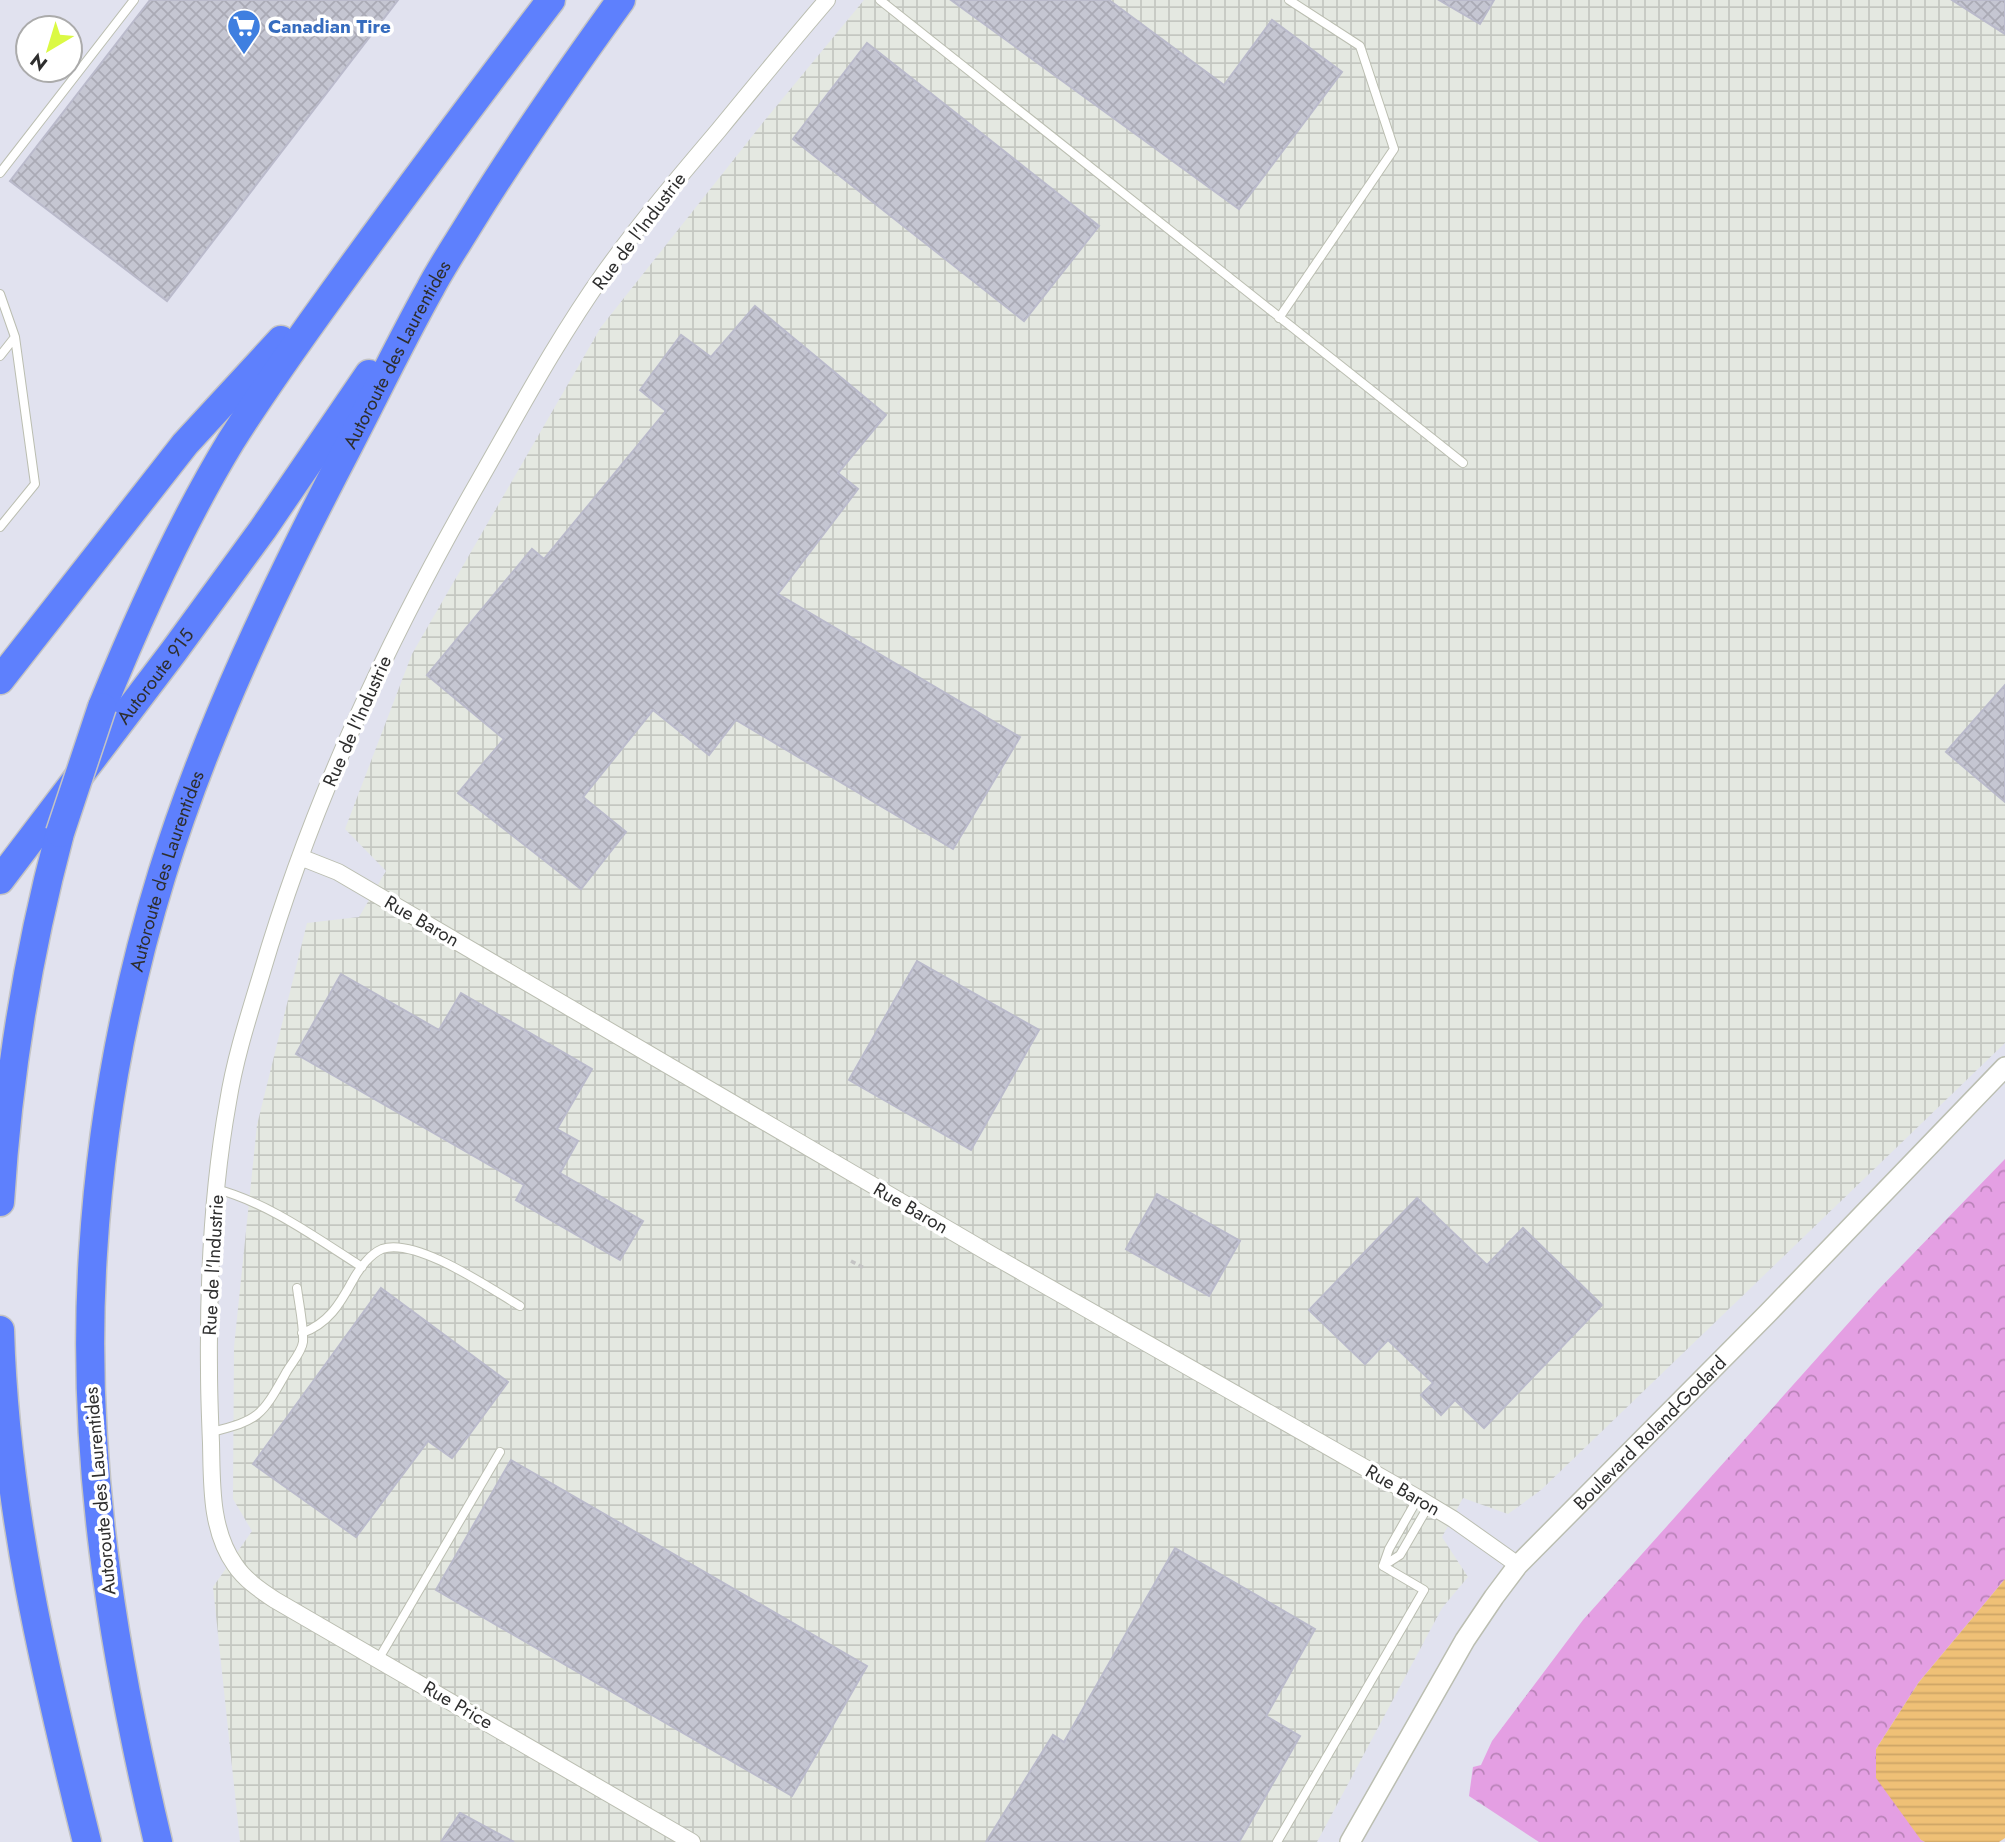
<svg xmlns="http://www.w3.org/2000/svg" width="2005" height="1842" font-family="Jost,sans-serif">
<defs>
<pattern id="industrial-grid" width="8" height="8" patternUnits="userSpaceOnUse" patternTransform="scale(1.75)"><rect width="8" height="8" fill="#e4e8e1"/><path d="M0 4h8M4 0v8" fill="none" stroke="#c4c7c1"/></pattern>
<pattern id="forest-crowns" width="20" height="18" patternUnits="userSpaceOnUse" patternTransform="scale(1.75)"><rect width="20" height="18" fill="#e49fe3"/><path d="M2 6a3 3 0 1 1 6 0M12 15a3 3 0 1 1 6 0" fill="none" stroke="#b982b8"/></pattern>
<pattern id="water-rules" width="6" height="5" patternUnits="userSpaceOnUse" patternTransform="scale(1.75)"><rect width="6" height="5" fill="#efc076"/><path d="M0 2.5h6" fill="none" stroke="#cda566"/></pattern>
<pattern id="building-cross-hatch" width="8" height="8" patternUnits="userSpaceOnUse" patternTransform="scale(1.75)"><rect width="8" height="8" fill="#c5c6d2"/><path d="M0 0l8 8M0 8l8-8" fill="none" stroke="#aaaab5"/></pattern>
</defs>
<rect width="100%" height="100%" fill="#e1e2ef"/>
<path fill="url(#industrial-grid)" d="M 864,0 L 2005,0 L 2005,1043 L 1541,1490 L 1508,1514 L 1463,1498 L 1442,1537 L 1468,1577 L 1442,1608 L 1317,1842 L 240,1842 L 213,1587 L 252,1531 L 233,1499 L 234,1347 L 257,1125 L 307,923 L 359,917 L 386,871 L 345,829 L 412,654 L 601,327 L 765,120 Z"/>
<path fill="url(#forest-crowns)" d="M 2005,1159 L 2005,1579 L 1919,1682 L 1876,1749 L 1921,1840 L 1925,1842 L 1539,1842 L 1469,1796 L 1473,1767 L 1481,1765 L 1492,1741 L 1583,1620 L 1878,1290 Z"/>
<path fill="url(#water-rules)" d="M 2005,1579 L 2005,1838 L 1999,1842 L 1925,1842 L 1921,1840 L 1876,1778 L 1876,1749 L 1919,1682 Z"/>
<path fill="url(#building-cross-hatch)" stroke="#babacb" stroke-width="2" d="M 150,0 L 398,0 L 167,301 L 10,181 Z
M 951,0 L 1109,0 L 1224,85 L 1272,20 L 1342,72 L 1239,209 Z
M 1439,0 L 1494,0 L 1480,24 Z
M 1952,0 L 2005,0 L 2005,34 Z
M 867,43 L 1099,226 L 1024,321 L 793,139 Z
M 755,306 L 886,415 L 838,473 L 858,489 L 778,594 L 1020,737 L 953,849 L 736,720 L 709,755 L 653,710 L 583,797 L 626,832 L 581,889 L 458,793 L 504,739 L 427,675 L 532,549 L 544,559 L 666,411 L 640,390 L 681,335 L 711,357 Z
M 2005,685 L 2005,802 L 1946,752 Z
M 917,961 L 1039,1030 L 971,1150 L 849,1080 Z
M 341,974 L 439,1030 L 461,993 L 592,1069 L 557,1129 L 578,1141 L 560,1173 L 643,1221 L 620,1260 L 516,1200 L 524,1185 L 296,1054 Z
M 1157,1194 L 1240,1241 L 1209,1296 L 1126,1249 Z
M 1417,1198 L 1487,1265 L 1523,1228 L 1602,1305 L 1484,1428 L 1455,1400 L 1441,1415 L 1421,1395 L 1433,1383 L 1388,1340 L 1365,1364 L 1309,1310 Z
M 381,1288 L 508,1382 L 452,1458 L 428,1441 L 356,1537 L 253,1464 Z
M 511,1460 L 867,1666 L 792,1796 L 436,1590 Z
M 1175,1548 L 1315,1629 L 1266,1716 L 1300,1736 L 1239,1842 L 986,1842 L 1053,1735 L 1064,1742 Z
M 460,1813 L 514,1842 L 441,1842 Z"/>
<g fill="none" stroke-linecap="round" stroke-linejoin="round">
<g stroke="#bbbeb1" stroke-width="10">
<path id="service" d="M 880,0 L 1463,463
M 0,173 L 134,0
M 0,294 L 15,337 L 0,356
M 1279,318 L 1394,149 L 1360,46 L 1289,0
M 0,527 L 35,484 L 15,337
M 216,1189 C 269,1203 316,1238 362,1267
M 302,1333 C 328,1324 340,1304 353,1280 C 359,1269 370,1254 382,1249 C 416,1237 491,1289 520,1306
M 211,1432 C 261,1420 262,1415 287,1371 C 292,1363 302,1351 303,1342 C 304,1327 299,1304 297,1288
M 1383,1566 L 1400,1555 L 1429,1505
M 1383,1566 L 1389,1549 L 1418,1498
M 378,1660 L 500,1452
M 1277,1842 L 1424,1590 L 1383,1566"/>
</g>
<g stroke="#bbbeb1" stroke-width="18">
<path id="minor" d="M 300,857 L 338,872 L 992,1255 L 1418,1498 L 1453,1519 L 1518,1565
M 692,1842 L 275,1600 C 260,1590 245,1580 235,1565 C 210,1530 212,1483 211,1443 C 210,1419 209,1395 209,1371 C 208,1281 212,1191 228,1102 C 235,1058 249,1015 262,972 C 313,798 390,636 480,479 C 520,409 558,338 605,272 C 640,223 679,177 718,131 C 754,87 790,43 827,0"/>
</g>
<g stroke="#bbbeb1" stroke-width="22">
<g id="tertiary">
<path id="s1" d="M 1350,1842 L 1465,1640 L 1494,1597 L 1518,1565 L 1768,1313 L 2005,1067"/>
</g>
</g>
<g stroke="#c4c4c4" stroke-width="31">
<g id="motorway">
<path d="M 0,680 L 185,444 L 281,340"/>
<path d="M 102,707 C 139,616 180,525 231,441 C 262,392 296,344 330,297 C 402,197 476,98 551,0"/>
<path id="s2" d="M 0,880 L 174,651 L 263,529 L 369,374"/>
<path d="M 0,1202 C 8,1075 27,956 60,833"/>
<path d="M 0,1330 C 5,1505 45,1673 87,1842"/>
<path id="s3" d="M 158,1842 C 112,1649 80,1453 93,1253 C 101,1125 124,997 162,874 C 208,726 276,585 348,447 C 375,395 401,341 430,289 C 442,266 457,244 471,221 C 518,145 569,72 621,0"/>
</g>
</g>
<path stroke="#c4c4c4" stroke-width="3.5" stroke-dasharray="5 3.5" stroke-linecap="butt" d="M 851,1261 L 864,1268"/>
<use href="#service" stroke="#fff" stroke-width="8"/>
<use href="#minor" stroke="#fff" stroke-width="16"/>
<use href="#tertiary" stroke="#fff" stroke-width="19"/>
<use href="#motorway" stroke="#5e80fd" stroke-width="28"/>
<g stroke="#c4c4c4" stroke-width="31" stroke-linecap="butt">
<path id="motorway-bridge" d="M 60,833 L 102,707"/>
</g>
<use href="#motorway-bridge" stroke="#5e80fd" stroke-width="28"/>
</g>
<defs>
<g id="supermarket-pin" transform="scale(1.75)"><path d="M0 17L-7.5 6A9.5 9.5 0 1 1 7.5 6Z" fill="#3f7fe0" stroke="#fff"/><path d="M-6-5.5h2.5l.6 2H6L4.5 2H-2.5L-4.4-4H-6ZM-1.5 3.2a1.3 1.3 0 1 0 .1 0ZM3 3.2a1.3 1.3 0 1 0 .1 0Z" fill="#fff"/></g>
</defs>
<g fill-rule="evenodd">
<use href="#supermarket-pin" x="244" y="26"/>
</g>
<g text-anchor="middle" dominant-baseline="central" stroke-width="7" stroke-linejoin="round" paint-order="stroke">
<g font-size="19" font-weight="bold" fill="#366cbe" stroke="#fff" text-anchor="start">
<text x="268" y="26">Canadian Tire</text>
</g>
<g font-size="19" fill="#2e2e2e" stroke="#fff">
<text transform="translate(639 231) rotate(-53)">Rue de l'Industrie</text>
<text stroke="none"><textPath href="#s3" startOffset="1552">Autoroute des Laurentides</textPath></text>
<text stroke="none"><textPath href="#s2" startOffset="256">Autoroute 915</textPath></text>
<text transform="translate(357 721) rotate(-66)">Rue de l'Industrie</text>
<text stroke="none"><textPath href="#s3" startOffset="985">Autoroute des Laurentides</textPath></text>
<text transform="translate(422 921) rotate(30)">Rue Baron</text>
<text transform="translate(911 1208) rotate(30)">Rue Baron</text>
<text transform="translate(213 1265) rotate(-87)">Rue de l'Industrie</text>
<text stroke="none"><textPath href="#s1" startOffset="511">Boulevard Roland-Godard</textPath></text>
<text transform="translate(1403 1490) rotate(30)">Rue Baron</text>
<text transform="translate(100 1491) rotate(-95)">Autoroute des Laurentides</text>
<text transform="translate(458 1705) rotate(30)">Rue Price</text>
</g>
</g>
<g transform="translate(49 49) rotate(218)"><circle r="33" fill="#ffffff" stroke="#ababab" stroke-width="2"/>
<path d="M0-5L12 26L0 18L-12 26Z" fill="#dbf944"/>
<text y="-10" font-size="19" font-weight="bold" text-anchor="middle" fill="#2e2e2e">N</text>
</g>
</svg>
